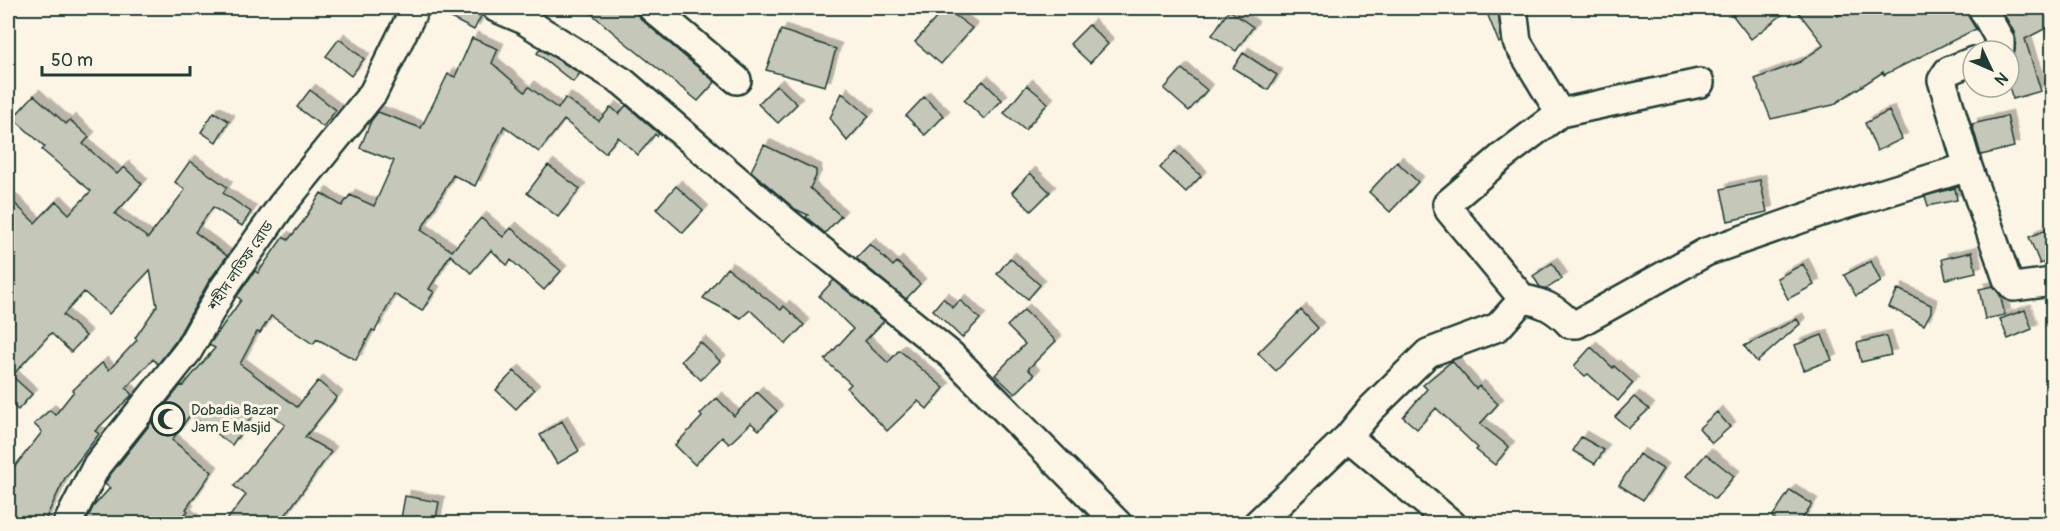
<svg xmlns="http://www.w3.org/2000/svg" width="2060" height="531" font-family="Pangolin,'Noto Sans Bengali',sans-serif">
<defs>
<filter id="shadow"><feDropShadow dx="5.5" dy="-5.5" stdDeviation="0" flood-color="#0004"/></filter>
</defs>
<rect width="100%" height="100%" fill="#fcf5e5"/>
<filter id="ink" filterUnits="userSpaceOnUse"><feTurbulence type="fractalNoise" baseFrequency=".0167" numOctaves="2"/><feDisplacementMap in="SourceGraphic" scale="12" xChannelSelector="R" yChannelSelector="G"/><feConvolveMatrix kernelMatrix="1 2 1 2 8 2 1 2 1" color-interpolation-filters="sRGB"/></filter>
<g filter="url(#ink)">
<path fill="#c5c7b9" stroke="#1f3d34" stroke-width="1.5" filter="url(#shadow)" d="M 431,8 L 472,8 L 482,14 L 474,30 Z
M 585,8 L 637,8 L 637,14 L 642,20 L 715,82 L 698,101 L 622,40 Z
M 945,8 L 972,28 L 941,64 L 915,42 Z
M 1485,8 L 1498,8 L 1501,42 L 1499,43 Z
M 1727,8 L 1791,8 L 1751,39 Z
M 1795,8 L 1832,8 L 1838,16 L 1852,8 L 1966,8 L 1968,16 L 1976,29 L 1884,75 L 1883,72 L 1833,105 L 1771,119 L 1755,79 L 1800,62 L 1824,45 Z
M 2014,8 L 2052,8 L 2052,25 L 2025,39 L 2041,91 L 2013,99 L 2009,87 L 2009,61 L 2014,55 L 2016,40 L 2014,32 L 2004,14 Z
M 1229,10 L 1253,27 L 1236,51 L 1212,35 Z
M 1089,25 L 1108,44 L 1090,63 L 1070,44 Z
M 781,30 L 836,49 L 825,86 L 766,70 Z
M 472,38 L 498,49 L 492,63 L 525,92 L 529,87 L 558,109 L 565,98 L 599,121 L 611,107 L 619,114 L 626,105 L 659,134 L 657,136 L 655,134 L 638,155 L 618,137 L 605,153 L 564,120 L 539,152 L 504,126 L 475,186 L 453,175 L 421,230 L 452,251 L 481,218 L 503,237 L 511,228 L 561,271 L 544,290 L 511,260 L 507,265 L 491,250 L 471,273 L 450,255 L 429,289 L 434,292 L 422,311 L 394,294 L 375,331 L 372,330 L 356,360 L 317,339 L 313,344 L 271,316 L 260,333 L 257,332 L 240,364 L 297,407 L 318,381 L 337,397 L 305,437 L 331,452 L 279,524 L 224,524 L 246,495 L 234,486 L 285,425 L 259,406 L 232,445 L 190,415 L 172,440 L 212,472 L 186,509 L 188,511 L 185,514 L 197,524 L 85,524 L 93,507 L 110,488 L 105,484 L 110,475 L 181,385 L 183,386 L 215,348 L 209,345 L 241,300 L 237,296 L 255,271 L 258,273 L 283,237 L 288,240 L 302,223 L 321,193 L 342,206 L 350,195 L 374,206 L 394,161 L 360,148 L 371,121 L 378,112 L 421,128 L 448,74 L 455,77 Z
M 339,39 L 364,59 L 351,76 L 326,56 Z
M 540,49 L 580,73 L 573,82 L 537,53 Z
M 1243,53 L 1277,75 L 1268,90 L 1233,68 Z
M 1182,69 L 1207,90 L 1189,111 L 1164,89 Z
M 983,81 L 1002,100 L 984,119 L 964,100 Z
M 777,85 L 797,104 L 778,123 L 758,104 Z
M 1027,85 L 1048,103 L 1025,130 L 1004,113 Z
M 310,90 L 336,110 L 323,127 L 297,107 Z
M 842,93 L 869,116 L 847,141 L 830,118 Z
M 34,95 L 66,124 L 70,120 L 89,137 L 83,144 L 117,174 L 124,167 L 142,184 L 115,214 L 148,238 L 185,190 L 175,182 L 190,161 L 227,187 L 223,193 L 251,212 L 242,226 L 213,207 L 195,232 L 227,256 L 209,281 L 175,342 L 158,364 L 153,359 L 126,388 L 132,395 L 95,431 L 99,434 L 65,478 L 43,524 L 8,524 L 8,475 L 42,432 L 34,424 L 50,410 L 55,415 L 74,391 L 73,390 L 102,363 L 109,370 L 137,340 L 135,338 L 157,306 L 150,270 L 109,314 L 84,292 L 63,315 L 86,336 L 71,352 L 51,333 L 12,376 L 32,394 L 18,410 L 8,401 L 8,197 L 35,223 L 56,201 L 69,214 L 91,191 L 42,150 L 45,147 L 13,118 Z
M 924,97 L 944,116 L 925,135 L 906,116 Z
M 1889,111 L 1902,139 L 1877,151 L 1865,123 Z
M 214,112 L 229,121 L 216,142 L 201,132 Z
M 2007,116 L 2014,147 L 1981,155 L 1972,124 Z
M 764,145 L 816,170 L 816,176 L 810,188 L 841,216 L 825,233 L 806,217 L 808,215 L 795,209 L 751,171 Z
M 1175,151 L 1201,176 L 1186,192 L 1160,168 Z
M 1397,162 L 1418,182 L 1390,212 L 1369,192 Z
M 548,165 L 580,189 L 558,217 L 527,193 Z
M 1030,173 L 1050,192 L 1031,211 L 1012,192 Z
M 1760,180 L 1767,212 L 1728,221 L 1721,189 Z
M 676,186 L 703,211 L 683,233 L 656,209 Z
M 1955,188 L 1957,200 L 1928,206 L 1925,196 Z
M 2046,230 L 2047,234 L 2052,232 L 2052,259 L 2040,264 L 2029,237 Z
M 870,244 L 893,266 L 897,262 L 920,284 L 906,299 L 856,258 Z
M 1972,252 L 1976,272 L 1946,279 L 1942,259 Z
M 1010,258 L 1040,285 L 1028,299 L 997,274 Z
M 1871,261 L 1881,282 L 1856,296 L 1844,275 Z
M 1552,263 L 1562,279 L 1546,289 L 1540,287 L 1533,276 Z
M 1803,264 L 1814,285 L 1788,299 L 1777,278 Z
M 727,268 L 781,310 L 784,306 L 804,325 L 786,344 L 750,310 L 741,318 L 703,298 Z
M 834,280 L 884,321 L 865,341 L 888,363 L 899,350 L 944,388 L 927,409 L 918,401 L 887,431 L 847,388 L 851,384 L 825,360 L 853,329 L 819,296 Z
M 1993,286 L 2000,295 L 2005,315 L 1985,319 L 1979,289 Z
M 1898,289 L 1931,305 L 1931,312 L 1924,325 L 1889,307 Z
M 943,298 L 953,308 L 960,300 L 980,319 L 962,338 L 933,310 Z
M 1024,310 L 1056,341 L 1028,369 L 1034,375 L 1015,394 L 995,375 L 1025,344 L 1007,326 Z
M 1301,310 L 1318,328 L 1276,371 L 1258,353 Z
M 2025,310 L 2032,329 L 2008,339 L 2000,319 Z
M 1797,319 L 1800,324 L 1757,362 L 1744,346 Z
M 1822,335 L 1832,360 L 1804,370 L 1795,345 Z
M 1886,336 L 1891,355 L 1861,362 L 1857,343 Z
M 700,342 L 720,361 L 701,380 L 681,361 Z
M 1591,347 L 1613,368 L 1614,366 L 1633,383 L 1618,401 L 1588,374 L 1585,376 L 1574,366 Z
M 1452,361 L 1476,389 L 1479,386 L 1498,404 L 1480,424 L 1509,447 L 1495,465 L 1476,450 L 1478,448 L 1436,408 L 1417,429 L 1403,417 L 1427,389 L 1423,385 Z
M 514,371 L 534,390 L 516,409 L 496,390 Z
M 757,392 L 777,411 L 759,430 L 751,423 L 729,444 L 722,437 L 695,465 L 675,445 L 702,417 L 700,414 L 717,398 L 734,416 Z
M 1634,397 L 1649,409 L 1629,428 L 1615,417 Z
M 1717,412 L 1730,427 L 1712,443 L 1699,428 Z
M 562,421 L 579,451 L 557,464 L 540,435 Z
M 1581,437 L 1604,450 L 1595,464 L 1573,451 Z
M 1639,454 L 1663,469 L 1643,500 L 1619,485 Z
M 1706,454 L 1734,476 L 1715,499 L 1687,476 Z
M 1790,490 L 1812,504 L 1799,524 L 1782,524 L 1772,517 Z
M 405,496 L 439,502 L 435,524 L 400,524 Z"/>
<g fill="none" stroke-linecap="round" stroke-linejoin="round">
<g stroke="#1f3d34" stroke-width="32">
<path id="minor" d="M 496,8 L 522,19 L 623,82 L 785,221 L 951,355 L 1118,524
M 652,8 L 737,80
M 1982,8 L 2000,40 L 2000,48 L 1995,51
M 1973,61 L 1948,71 L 1942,80 L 1968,167 L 2007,279 L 2014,287 L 2052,282
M 1560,113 L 1700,83
M 1523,299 C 1543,302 1556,309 1570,324 L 1577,324 L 1706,252 L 1821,212 L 1968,167
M 1348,437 L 1452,524
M 67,524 L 97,465 L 188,351 L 223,289 L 282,205 L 373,93 L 415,8
M 1257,524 L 1348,437 L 1371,409 L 1428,353 L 1498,327 L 1523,299 L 1449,210 L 1447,204 L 1503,156 L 1560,113 L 1517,42 L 1513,8"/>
</g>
<use href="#minor" stroke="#fcf5e5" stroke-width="27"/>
</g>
</g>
<defs>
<g id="mosque-ring" transform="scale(1.725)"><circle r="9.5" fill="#fcf5e5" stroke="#1f3d34" stroke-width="1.5"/><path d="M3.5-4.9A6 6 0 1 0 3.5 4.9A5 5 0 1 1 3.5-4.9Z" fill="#1f3d34"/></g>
</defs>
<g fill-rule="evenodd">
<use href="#mosque-ring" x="168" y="419"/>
</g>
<g text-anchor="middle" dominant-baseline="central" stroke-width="6" stroke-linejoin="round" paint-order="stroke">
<g font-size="15" fill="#1f3d34" stroke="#fcf5e5">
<text transform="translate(241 266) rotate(-56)">শহীদ লতিফ রোড</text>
</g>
<g font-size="15" fill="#1f3d34" stroke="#fcf5e5" text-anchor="start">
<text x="191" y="410">Dobadia Bazar<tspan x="191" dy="17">Jam E Masjid</tspan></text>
</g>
</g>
<rect width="2060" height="531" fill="none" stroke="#fcf5e5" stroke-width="30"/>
<rect x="15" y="15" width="2030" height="501" fill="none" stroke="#1f3d34" stroke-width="2" filter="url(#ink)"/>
<g transform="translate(1991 69) rotate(134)"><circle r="28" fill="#fcf5e5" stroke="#a4ab9e" stroke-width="1.5"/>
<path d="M0-4.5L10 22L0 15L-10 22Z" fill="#1f3d34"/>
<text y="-9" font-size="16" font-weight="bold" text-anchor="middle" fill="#1f3d34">N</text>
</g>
<path d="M42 66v9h148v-9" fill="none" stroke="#1f3d34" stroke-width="3"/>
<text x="51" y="66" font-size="18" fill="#1f3d34" stroke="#fcf5e5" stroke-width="4.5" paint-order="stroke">50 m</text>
</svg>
